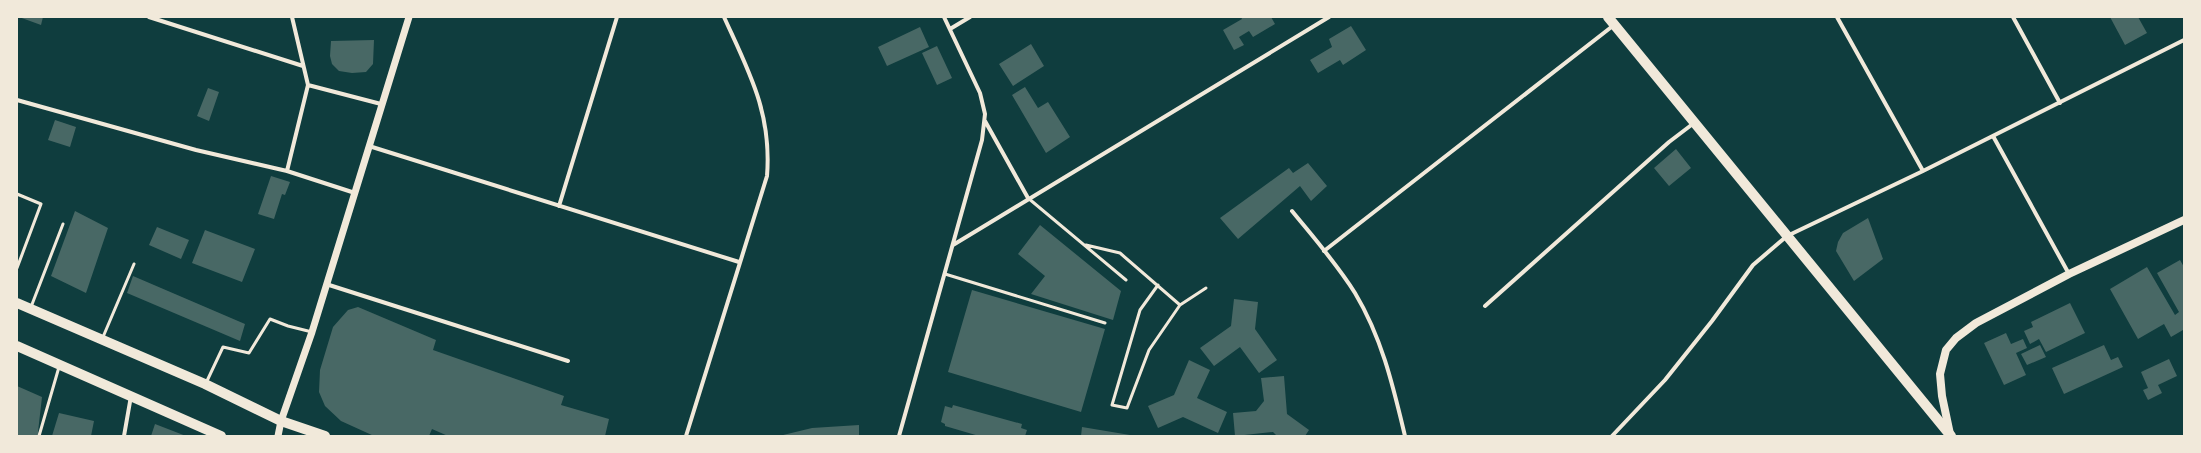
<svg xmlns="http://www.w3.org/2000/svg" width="2201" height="453" font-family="Commissioner,sans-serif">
<rect width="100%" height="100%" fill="#0f3d3e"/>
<path fill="#486865" d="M 19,17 L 43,17 L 41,25 Z
M 1241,17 L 1271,17 L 1275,24 L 1253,37 L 1249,31 L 1239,37 L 1244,45 L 1234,50 L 1223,30 L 1242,19 Z
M 2110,17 L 2138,17 L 2147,33 L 2125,45 Z
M 1351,26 L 1366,50 L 1343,65 L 1340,60 L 1318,73 L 1310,60 L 1332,47 L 1329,39 Z
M 920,27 L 929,47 L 887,66 L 878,47 Z
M 374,40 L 373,64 L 366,72 L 352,73 L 339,71 L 332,64 L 330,56 L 331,41 Z
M 1031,44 L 1044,66 L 1013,86 L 999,64 Z
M 937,46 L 952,78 L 937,85 L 922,53 Z
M 1025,87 L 1038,108 L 1048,102 L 1070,137 L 1046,153 L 1012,95 Z
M 208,88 L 219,92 L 209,121 L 197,116 Z
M 55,120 L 76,127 L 70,147 L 48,140 Z
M 1676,149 L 1691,168 L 1669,186 L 1654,168 Z
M 1308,163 L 1327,186 L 1311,201 L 1300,186 L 1238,239 L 1220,218 L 1289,168 L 1293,173 Z
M 271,176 L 290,182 L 285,195 L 282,194 L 274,219 L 258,214 Z
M 75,211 L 108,228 L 86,293 L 51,276 Z
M 1868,218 L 1883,259 L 1854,281 L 1836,251 L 1838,242 L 1843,233 Z
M 1040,225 L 1121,291 L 1113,320 L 1031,294 L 1045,276 L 1018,254 Z
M 157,227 L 189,240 L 181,259 L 149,245 Z
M 205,230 L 255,249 L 242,282 L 192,263 Z
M 2180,260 L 2184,267 L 2184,333 L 2183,330 L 2171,337 L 2164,324 L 2138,339 L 2110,289 L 2147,267 L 2175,315 L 2179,312 L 2157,273 Z
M 133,276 L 245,324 L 240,341 L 127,293 Z
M 972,290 L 1105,329 L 1081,412 L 948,372 Z
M 1234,299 L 1258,302 L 1255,329 L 1277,360 L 1259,373 L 1240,347 L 1214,366 L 1200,348 L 1231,326 Z
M 2070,303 L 2085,333 L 2046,352 L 2039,339 L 2030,344 L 2024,331 L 2033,327 L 2031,322 Z
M 358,307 L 436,340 L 433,350 L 564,396 L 561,405 L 609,419 L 605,436 L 448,436 L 432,429 L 429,436 L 374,436 L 341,421 L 325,406 L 319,392 L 320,370 L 333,327 L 348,310 Z
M 2006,333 L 2011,344 L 2023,339 L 2027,348 L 2016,353 L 2026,375 L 2004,385 L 1984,343 Z
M 2040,345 L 2046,357 L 2027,365 L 2021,354 Z
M 2104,345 L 2111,360 L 2118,357 L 2123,367 L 2064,394 L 2052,368 Z
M 2169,359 L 2177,376 L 2158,385 L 2162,393 L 2148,400 L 2143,390 L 2148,388 L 2141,372 Z
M 1189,360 L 1210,370 L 1197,398 L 1227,412 L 1218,433 L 1183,417 L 1158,428 L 1148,406 L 1174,395 Z
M 1284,376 L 1287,414 L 1309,430 L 1305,436 L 1277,436 L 1273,432 L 1235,436 L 1233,413 L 1256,411 L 1264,401 L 1261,378 Z
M 17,386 L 42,397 L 38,432 L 41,436 L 17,436 Z
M 953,405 L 1022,424 L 1021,428 L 1027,430 L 1025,436 L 979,436 L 945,426 L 945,424 L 941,422 L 945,406 L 952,408 Z
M 59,413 L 94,421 L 91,436 L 52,436 Z
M 155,424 L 186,436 L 151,436 Z
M 859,425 L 859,436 L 779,436 L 812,428 Z
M 1082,427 L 1130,435 L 1130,436 L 1081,436 Z"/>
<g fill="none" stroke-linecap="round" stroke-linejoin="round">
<path stroke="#f1e9da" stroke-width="3" d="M 17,194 L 41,204 L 17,268
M 1028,198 L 1126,280
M 1086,245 L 1120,253 L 1180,305
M 945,274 L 1105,323
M 1158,285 L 1140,310 L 1112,405 L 1127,408 L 1149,350 L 1180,305 L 1206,288
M 31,307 L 63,224
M 103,337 L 134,264
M 206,383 L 223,347 L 249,353 L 270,319 L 288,326 L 312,332
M 39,436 L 59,367"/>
<path stroke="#f1e9da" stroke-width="4" d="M 149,17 L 303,66
M 1837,17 L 1923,171
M 2013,17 L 2060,103
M 950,29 L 970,17
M 308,85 L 381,104
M 17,100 L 196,150 L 287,171 L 355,193
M 985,121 L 1028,198
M 1993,136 L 2069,274
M 369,146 L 739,262
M 287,171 L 308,85 L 292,17
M 559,206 L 617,17
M 1292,211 C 1314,238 1337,264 1355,293 C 1382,338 1393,386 1405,436
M 953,245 L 1329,17
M 1324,251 L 1614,25
M 326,284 L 568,361
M 1485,306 L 1669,142 L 1694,123
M 124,436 L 131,396
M 686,436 L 767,176 C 772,113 749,72 724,17
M 899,436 L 982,140 L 985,114 L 980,93 L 944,17
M 1612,436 L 1665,380 L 1712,321 L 1753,265 L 1787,236 L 1923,171 L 2184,40"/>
<path stroke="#f1e9da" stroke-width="7" d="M 278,436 L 281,421 L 312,332 L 409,17"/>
<path stroke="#f1e9da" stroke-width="8" d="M 1950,434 L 1942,396 L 1940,374 L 1946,350 L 1956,338 L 1976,323 L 2069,274 L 2184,220"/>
<path stroke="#f1e9da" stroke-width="10" d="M 1608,17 L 1951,436
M 17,303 L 205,384 L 281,421 L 325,436
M 17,346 L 221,436"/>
</g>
<rect width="2201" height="453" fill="none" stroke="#f1e9da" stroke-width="36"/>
</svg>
